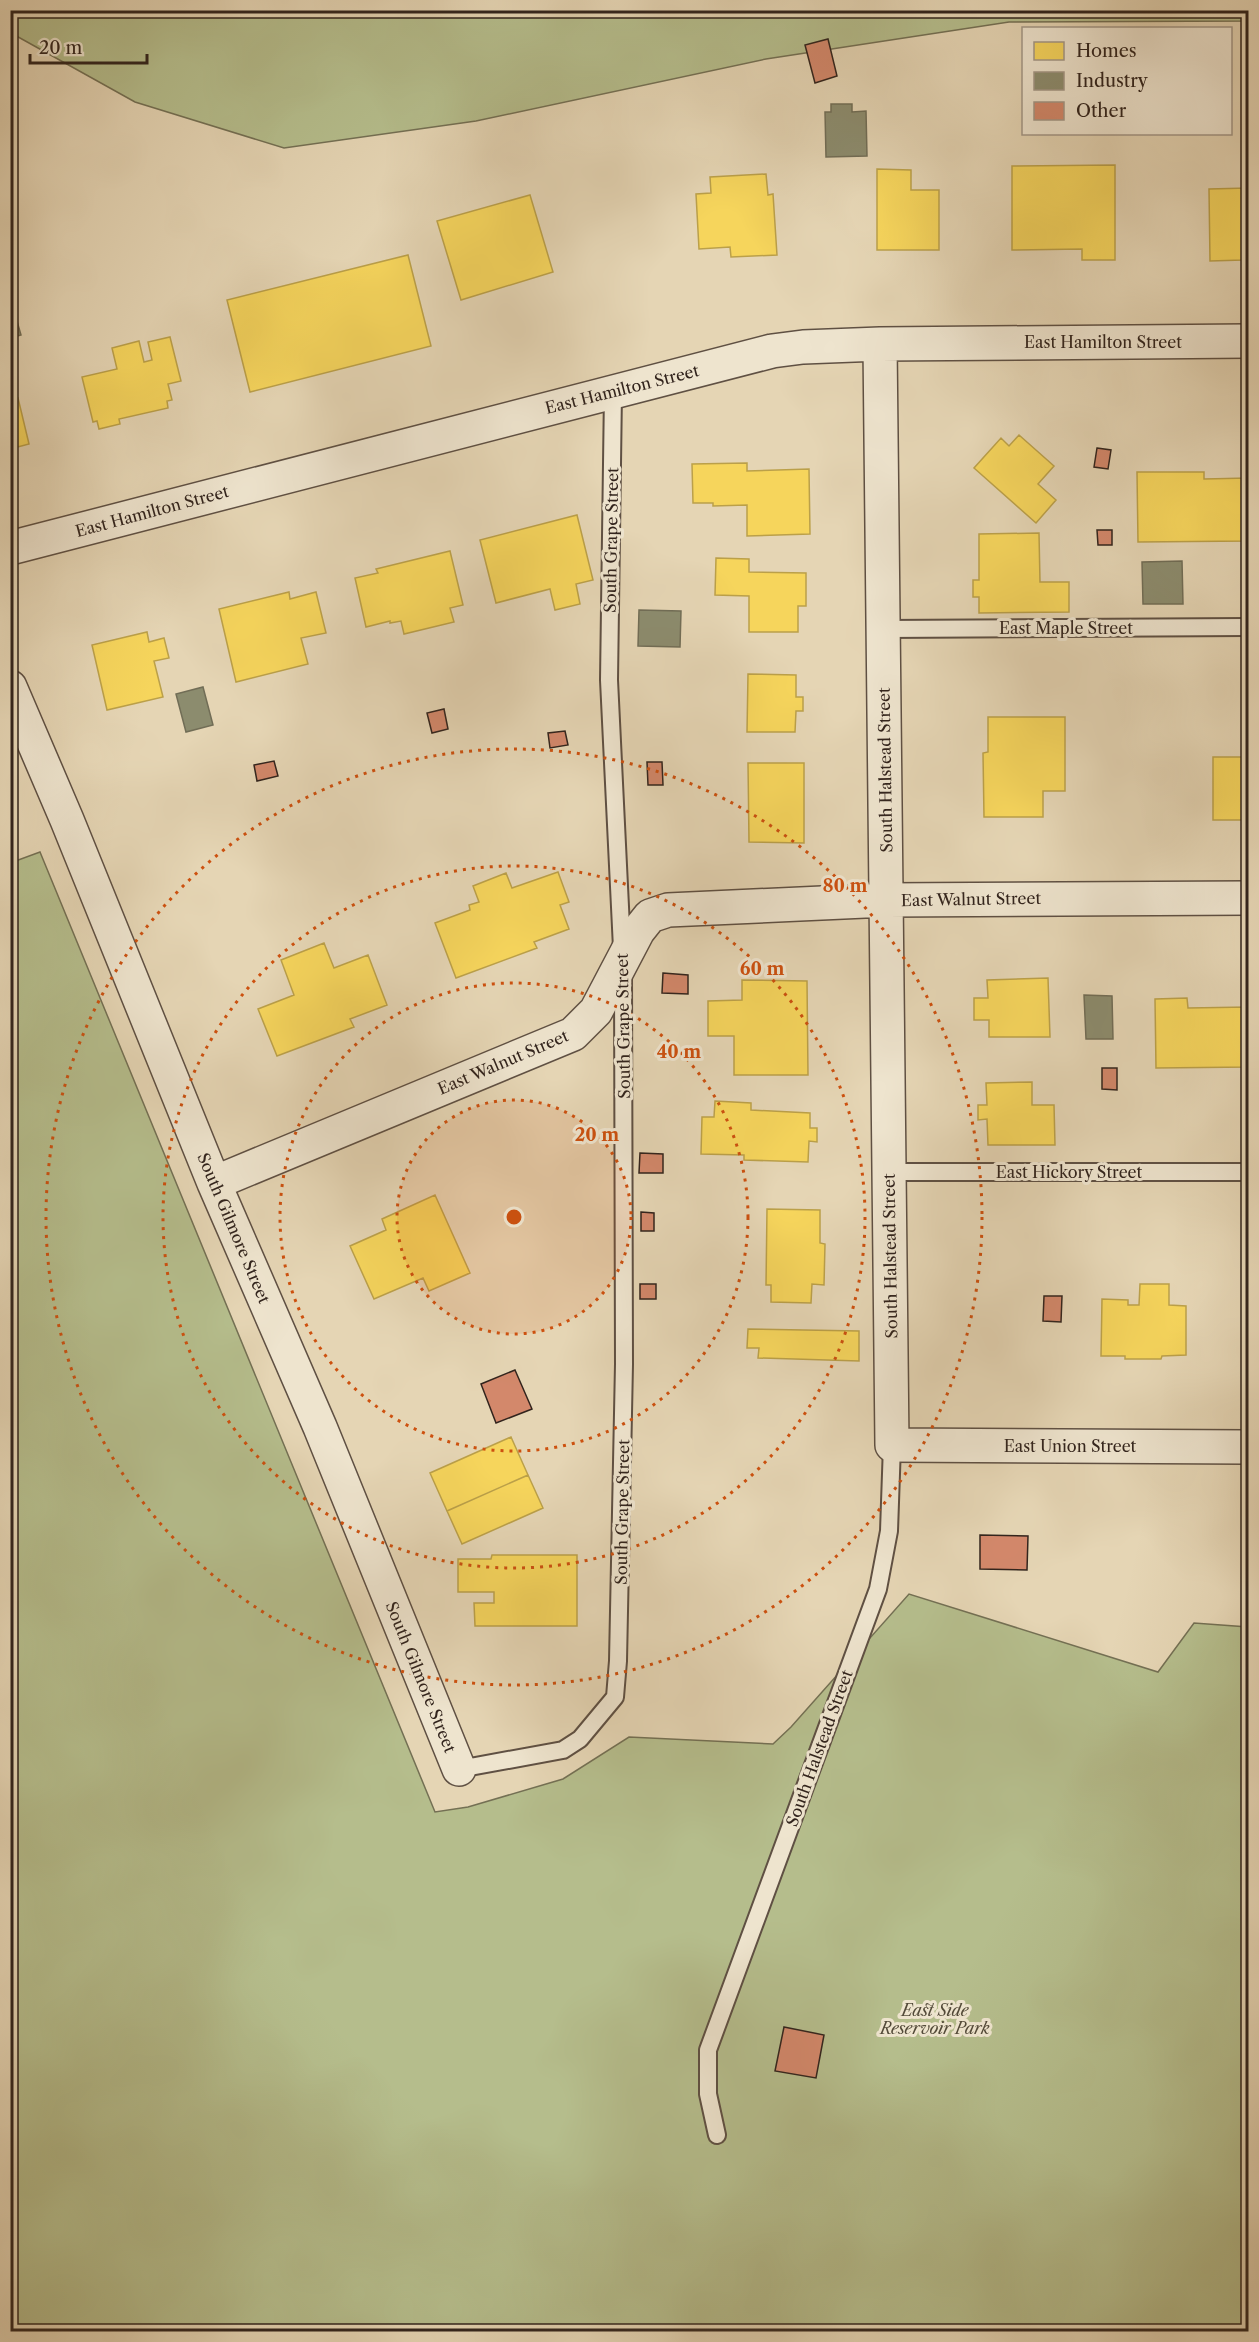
<svg xmlns="http://www.w3.org/2000/svg" width="1259" height="2342" font-family="'Libre Caslon Text',serif">
<rect width="100%" height="100%" fill="#e5d5b4"/>
<filter id="stains"><feTurbulence type="fractalNoise" baseFrequency=".00333" numOctaves="4"/><feColorMatrix values="0 0 0 0 .2 0 0 0 0 .09 0 0 0 0 .02 0 0 0 .5 -.17"/></filter>
<radialGradient id="worn" r=".72"><stop offset=".6" stop-color="#630" stop-opacity="0"/><stop offset="1" stop-color="#630" stop-opacity=".3"/></radialGradient>
<path fill="#b5bd8c" stroke="#747054" stroke-width="1.5" d="M 11,10 L 1248,11 L 1248,21 L 1009,22 L 766,59 L 476,121 L 284,148 L 135,102 L 11,33 Z
M 40,852 L 435,1812 L 468,1807 L 563,1779 L 629,1737 L 773,1744 L 791,1727 L 909,1594 L 1158,1672 L 1194,1623 L 1248,1627 L 1248,2331 L 11,2332 L 10,863 Z"/>
<path fill="#f6d55c" stroke="#bba049" stroke-width="1.5" d="M 1115,165 L 1115,260 L 1082,260 L 1082,249 L 1012,250 L 1012,166 Z
M 877,169 L 911,170 L 911,190 L 939,190 L 939,250 L 877,250 Z
M 766,174 L 768,195 L 773,194 L 777,255 L 731,257 L 730,247 L 699,249 L 696,194 L 711,193 L 710,177 Z
M 1248,188 L 1248,251 L 1243,251 L 1243,260 L 1210,261 L 1209,189 Z
M 530,195 L 553,272 L 461,300 L 437,221 Z
M 408,255 L 431,346 L 250,392 L 227,300 Z
M 170,337 L 181,381 L 168,384 L 172,400 L 167,401 L 168,408 L 119,419 L 120,424 L 99,429 L 97,421 L 93,422 L 82,377 L 117,369 L 112,348 L 139,341 L 144,362 L 152,360 L 148,342 Z
M 18,398 L 29,444 L 10,449 L 10,400 Z
M 1019,435 L 1054,466 L 1038,484 L 1056,500 L 1036,523 L 974,468 L 1001,438 L 1009,446 Z
M 747,463 L 747,471 L 809,469 L 810,534 L 747,536 L 747,505 L 713,506 L 713,503 L 693,503 L 692,464 Z
M 1137,472 L 1204,472 L 1204,479 L 1248,478 L 1248,541 L 1138,542 Z
M 577,515 L 593,580 L 576,584 L 580,604 L 555,610 L 550,589 L 496,603 L 480,540 Z
M 1039,533 L 1040,582 L 1069,582 L 1069,612 L 979,613 L 979,597 L 973,597 L 973,580 L 979,580 L 979,534 Z
M 450,551 L 463,605 L 450,608 L 454,622 L 404,634 L 401,621 L 390,623 L 390,621 L 366,627 L 355,578 L 378,573 L 376,569 Z
M 716,558 L 749,559 L 749,572 L 806,573 L 806,606 L 798,606 L 798,632 L 749,632 L 749,596 L 715,595 Z
M 289,592 L 290,599 L 316,592 L 326,633 L 301,638 L 308,664 L 236,682 L 219,609 Z
M 147,632 L 149,642 L 164,638 L 169,658 L 154,661 L 163,697 L 107,710 L 92,645 Z
M 748,674 L 796,675 L 796,697 L 803,697 L 803,711 L 796,711 L 795,732 L 747,732 Z
M 988,717 L 1065,717 L 1065,791 L 1043,791 L 1043,817 L 984,817 L 983,753 L 988,752 Z
M 1213,757 L 1248,757 L 1248,820 L 1213,820 Z
M 748,763 L 804,763 L 804,843 L 749,842 Z
M 558,872 L 569,902 L 560,905 L 569,929 L 534,942 L 537,948 L 456,978 L 435,923 L 470,910 L 469,905 L 479,902 L 473,886 L 506,873 L 512,888 Z
M 324,943 L 334,968 L 368,955 L 387,1005 L 350,1019 L 354,1027 L 277,1056 L 258,1009 L 294,995 L 281,960 Z
M 1048,978 L 1050,1037 L 989,1037 L 989,1020 L 974,1020 L 974,998 L 988,998 L 987,980 Z
M 742,980 L 807,981 L 808,1075 L 734,1075 L 734,1036 L 708,1036 L 708,1001 L 742,1000 Z
M 1187,998 L 1188,1008 L 1248,1007 L 1248,1067 L 1156,1068 L 1155,999 Z
M 1032,1082 L 1032,1105 L 1054,1105 L 1055,1145 L 988,1145 L 987,1119 L 978,1120 L 978,1105 L 987,1105 L 986,1083 Z
M 715,1101 L 751,1103 L 751,1110 L 810,1113 L 810,1128 L 817,1128 L 817,1142 L 809,1141 L 808,1162 L 744,1160 L 744,1155 L 701,1154 L 702,1117 L 714,1117 Z
M 435,1195 L 470,1273 L 429,1291 L 423,1278 L 374,1299 L 350,1246 L 386,1230 L 382,1219 Z
M 767,1209 L 820,1210 L 820,1243 L 825,1244 L 824,1285 L 812,1284 L 811,1303 L 771,1302 L 771,1285 L 766,1285 Z
M 1140,1284 L 1169,1284 L 1169,1305 L 1186,1306 L 1186,1355 L 1162,1356 L 1161,1359 L 1125,1359 L 1125,1356 L 1101,1356 L 1102,1299 L 1128,1300 L 1128,1305 L 1139,1305 Z
M 748,1329 L 859,1331 L 859,1361 L 758,1358 L 759,1348 L 747,1348 Z
M 511,1437 L 528,1475 L 447,1511 L 430,1473 Z
M 528,1475 L 543,1508 L 462,1544 L 447,1511 Z
M 492,1555 L 577,1555 L 577,1626 L 475,1626 L 474,1603 L 494,1603 L 494,1592 L 458,1592 L 458,1559 L 491,1559 Z"/>
<path fill="#8c8c6e" stroke="#716d56" stroke-width="1.5" d="M 831,104 L 852,104 L 852,112 L 866,111 L 867,156 L 826,157 L 825,112 L 831,112 Z
M 10,297 L 21,335 L 10,338 Z
M 1182,561 L 1183,604 L 1143,604 L 1142,562 Z
M 639,610 L 681,611 L 680,647 L 638,646 Z
M 203,687 L 213,725 L 186,732 L 176,694 Z
M 1084,995 L 1112,996 L 1113,1039 L 1086,1039 Z"/>
<path fill="#d3886b" stroke="#32241d" stroke-width="1.5" d="M 828,39 L 837,76 L 815,83 L 805,45 Z
M 1097,448 L 1111,450 L 1108,469 L 1094,467 Z
M 1097,530 L 1112,530 L 1112,545 L 1098,545 Z
M 444,709 L 448,729 L 432,733 L 427,713 Z
M 565,731 L 568,745 L 550,748 L 548,733 Z
M 274,761 L 278,776 L 257,781 L 254,765 Z
M 647,762 L 662,762 L 663,785 L 648,785 Z
M 663,973 L 688,975 L 688,994 L 662,993 Z
M 1102,1068 L 1117,1068 L 1117,1090 L 1102,1089 Z
M 640,1153 L 663,1154 L 663,1173 L 639,1173 Z
M 641,1212 L 654,1213 L 654,1231 L 641,1231 Z
M 640,1284 L 656,1284 L 656,1299 L 640,1299 Z
M 1044,1296 L 1062,1296 L 1061,1322 L 1043,1321 Z
M 515,1370 L 532,1409 L 496,1423 L 481,1384 Z
M 980,1535 L 1028,1536 L 1027,1570 L 980,1569 Z
M 784,2027 L 824,2035 L 816,2078 L 775,2071 Z"/>
<g fill="none" stroke-linecap="round" stroke-linejoin="round">
<g stroke="#5f5043" stroke-width="20">
<path id="service" d="M 613,392 L 609,680 L 622,948
M 884,629 L 1248,627
M 889,1172 L 1248,1172
M 459,1769 L 563,1750 L 580,1739 L 615,1697 L 618,1661 L 624,1364 L 623,974
M 717,2135 L 708,2094 L 708,2050 L 878,1589 L 889,1531 L 892,1445"/>
</g>
<g stroke="#5f5043" stroke-width="36">
<path id="minor" d="M 880,344 L 892,1445 L 1248,1447
M 10,548 L 772,351 L 803,347 L 880,344 L 1248,341
M 10,687 L 67,820 L 214,1183 L 320,1427 L 459,1769
M 214,1183 L 573,1034 L 596,1011 L 638,931 L 650,916 L 668,910 L 887,900 L 1248,898"/>
</g>
<use href="#service" stroke="#eee4ce" stroke-width="16"/>
<use href="#minor" stroke="#eee4ce" stroke-width="33"/>
</g>
<circle cx="514" cy="1217" r="117" fill="#cd510f" fill-opacity=".12"/>
<g fill="none" stroke="#cd510f" stroke-width="3" stroke-dasharray="3 6">
<circle cx="514" cy="1217" r="117"/>
<circle cx="514" cy="1217" r="234"/>
<circle cx="514" cy="1217" r="351"/>
<circle cx="514" cy="1217" r="468"/>
</g>
<g text-anchor="middle" dominant-baseline="central" stroke-width="6" stroke-linejoin="round" paint-order="stroke">
<g font-size="16" fill="#32241d" stroke="#eee4ce">
<text x="1103" y="342">East Hamilton Street</text>
<text transform="translate(622 389) rotate(-14)">East Hamilton Street</text>
<text transform="translate(152 511) rotate(-15)">East Hamilton Street</text>
<text transform="translate(611 540) rotate(-89)">South Grape Street</text>
<text x="1066" y="628">East Maple Street</text>
<text transform="translate(885 770) rotate(-91)">South Halstead Street</text>
<text transform="translate(971 899) rotate(-1)">East Walnut Street</text>
<text transform="translate(623 1026) rotate(-91)">South Grape Street</text>
<text transform="translate(503 1062) rotate(-23)">East Walnut Street</text>
<text x="1069" y="1172">East Hickory Street</text>
<text transform="translate(234 1228) rotate(67)">South Gilmore Street</text>
<text transform="translate(890 1256) rotate(-91)">South Halstead Street</text>
<text x="1070" y="1446">East Union Street</text>
<text transform="translate(622 1512) rotate(-89)">South Grape Street</text>
<text transform="translate(421 1677) rotate(68)">South Gilmore Street</text>
<text transform="translate(819 1748) rotate(-70)">South Halstead Street</text>
</g>
<g font-size="16" font-style="italic" fill="#534a39" stroke="#eee4ce">
<text x="935" y="2010">East Side<tspan x="935" dy="18">Reservoir Park</tspan></text>
</g>
</g>
<circle cx="514" cy="1217" r="9" fill="#cd510f" stroke="#eee4ce" stroke-width="3"/>
<g font-size="18" text-anchor="middle" font-weight="bold" fill="#cd510f" stroke="#eee4ce" stroke-width="6" stroke-linejoin="round" paint-order="stroke">
<text x="845" y="892">80 m</text>
<text x="762" y="975">60 m</text>
<text x="679" y="1058">40 m</text>
<text x="597" y="1141">20 m</text>
</g>
<rect width="1259" height="2342" fill="none" stroke="#e5d5b4" stroke-width="36"/>
<rect x="12" y="12" width="1235" height="2318" fill="none" stroke="#32241d" stroke-width="3"/>
<rect x="18" y="18" width="1223" height="2306" fill="none" stroke="#32241d" stroke-width="1.5"/>
<rect x="1022" y="27" width="210" height="108" fill="#eee4ce" stroke="#a39787" stroke-width="1.5"/>
<rect x="1034" y="42" width="30" height="18" fill="#f6d55c" stroke="#a39787" stroke-width="1.5"/>
<text x="1076" y="57" font-size="18" fill="#32241d">Homes</text>
<rect x="1034" y="72" width="30" height="18" fill="#8c8c6e" stroke="#a39787" stroke-width="1.5"/>
<text x="1076" y="87" font-size="18" fill="#32241d">Industry</text>
<rect x="1034" y="102" width="30" height="18" fill="#d3886b" stroke="#a39787" stroke-width="1.5"/>
<text x="1076" y="117" font-size="18" fill="#32241d">Other</text>
<path d="M30 54v9h117v-9" fill="none" stroke="#32241d" stroke-width="3"/>
<text x="39" y="54" font-size="18" fill="#32241d" stroke="#eee4ce" stroke-width="4.5" paint-order="stroke">20 m</text>
<rect width="100%" height="100%" filter="url(#stains)"/>
<rect width="100%" height="100%" fill="url(#worn)"/>
</svg>
